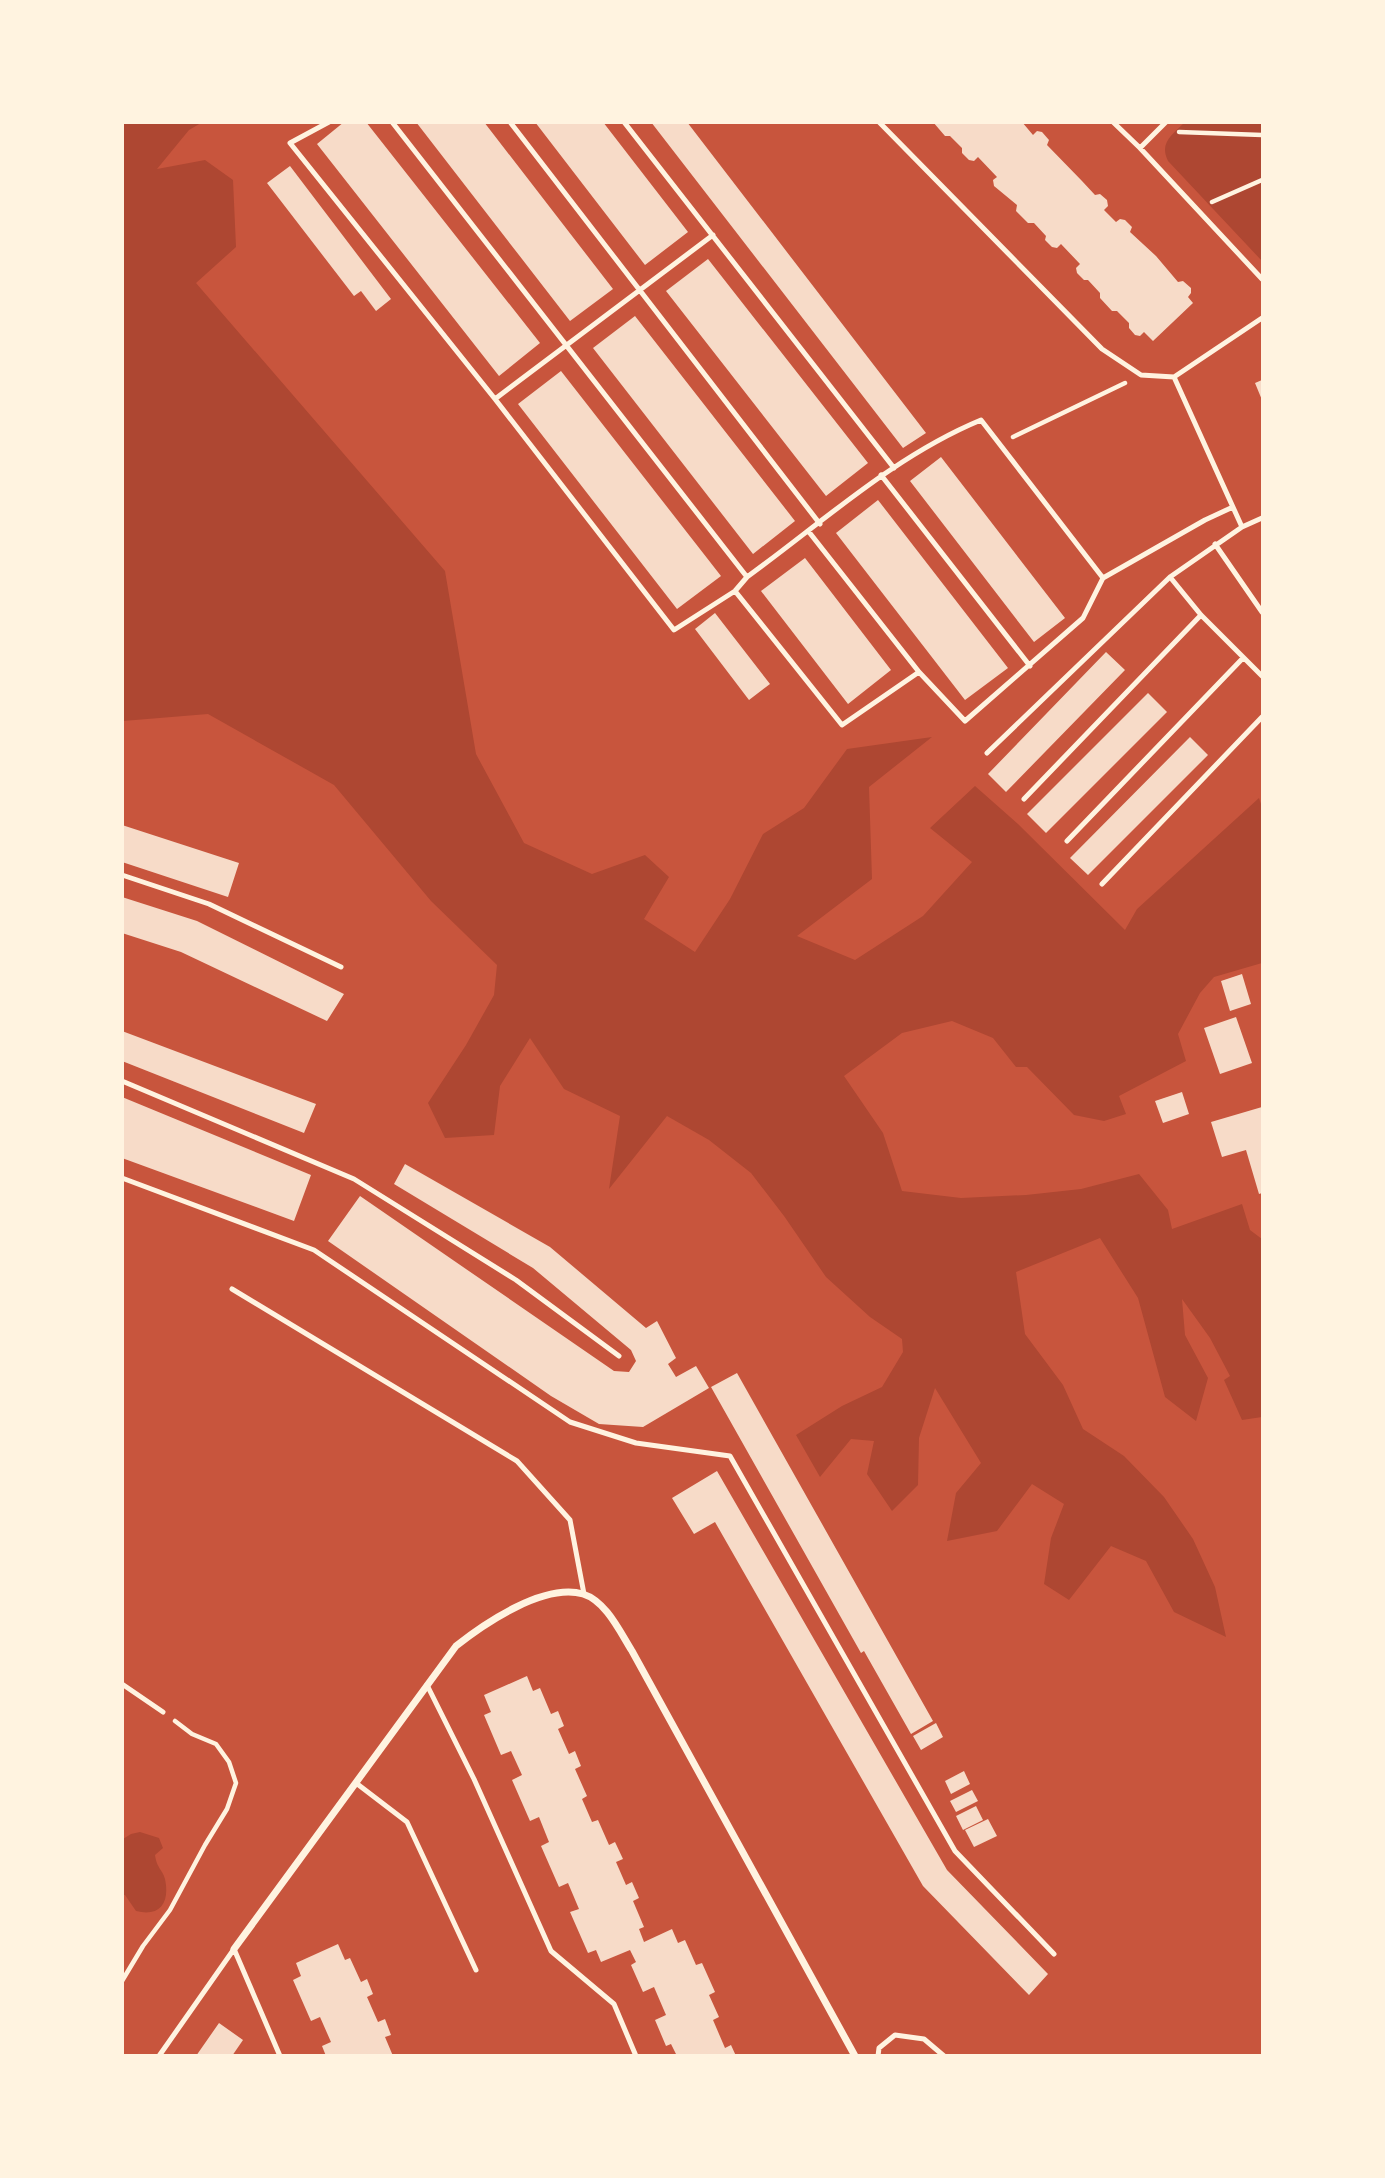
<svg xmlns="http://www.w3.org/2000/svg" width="1385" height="2178" font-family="Mulish,sans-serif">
<rect width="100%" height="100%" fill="#c8553d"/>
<path fill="#ae4732" d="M 123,122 L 201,123 L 189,130 L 157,169 L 205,160 L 233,180 L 236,247 L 196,283 L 445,571 L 476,754 L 524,843 L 592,874 L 645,855 L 669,877 L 644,919 L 695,952 L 730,899 L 763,834 L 804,808 L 847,749 L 932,737 L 869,787 L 872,879 L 797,936 L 855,960 L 923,916 L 972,862 L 930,828 L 975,786 L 1018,824 L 1125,930 L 1137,909 L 1259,798 L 1262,807 L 1262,963 L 1214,977 L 1200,993 L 1178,1034 L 1186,1061 L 1119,1096 L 1126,1114 L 1104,1121 L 1074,1115 L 1027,1067 L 1016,1067 L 993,1038 L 952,1021 L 902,1033 L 844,1076 L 883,1133 L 902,1191 L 961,1198 L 1026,1195 L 1081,1189 L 1139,1174 L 1168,1210 L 1172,1229 L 1242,1204 L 1250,1230 L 1262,1239 L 1262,1417 L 1242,1420 L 1224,1380 L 1230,1376 L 1210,1338 L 1182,1299 L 1185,1335 L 1208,1378 L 1196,1421 L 1165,1397 L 1138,1298 L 1100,1238 L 1016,1272 L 1025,1334 L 1063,1385 L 1083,1429 L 1124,1456 L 1164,1497 L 1193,1539 L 1215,1587 L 1226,1637 L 1174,1612 L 1146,1561 L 1111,1546 L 1069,1600 L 1044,1584 L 1051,1538 L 1064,1504 L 1032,1484 L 997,1531 L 947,1541 L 956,1493 L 981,1463 L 935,1388 L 919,1438 L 918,1485 L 892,1511 L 867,1474 L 874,1441 L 851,1439 L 820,1477 L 796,1435 L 842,1406 L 882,1387 L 903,1352 L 902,1339 L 870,1317 L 826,1277 L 784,1216 L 751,1173 L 709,1140 L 667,1116 L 609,1189 L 620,1116 L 564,1089 L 530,1038 L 500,1086 L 494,1135 L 445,1138 L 428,1103 L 466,1045 L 494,995 L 497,965 L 431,901 L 334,785 L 208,714 L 123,721 Z
M 1184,123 L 1262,123 L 1262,261 L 1168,161 C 1159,143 1172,135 1184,123 Z
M 140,1832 L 159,1838 L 163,1848 L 155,1855 C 157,1869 163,1870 165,1879 C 170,1903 160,1917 136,1911 L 125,1895 L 123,1895 L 123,1839 L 131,1834 Z"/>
<path fill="#f7dbc8" d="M 344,122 L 366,122 L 540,343 L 499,376 L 317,144 Z
M 416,122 L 484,122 L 613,289 L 570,321 Z
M 535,122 L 603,122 L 688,232 L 645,265 Z
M 651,122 L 687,122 L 926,433 L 903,448 Z
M 933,122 L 1022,122 L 1033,135 L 1037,131 L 1042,132 L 1049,140 L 1047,145 L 1082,181 L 1095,195 L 1100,194 L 1107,200 L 1108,206 L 1104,210 L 1116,222 L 1120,219 L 1125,220 L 1132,227 L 1130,232 L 1156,256 L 1178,282 L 1183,281 L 1191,288 L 1191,293 L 1188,297 L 1193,303 L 1153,341 L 1144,332 L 1140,336 L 1135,335 L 1129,328 L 1129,323 L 1117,311 L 1112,311 L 1100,298 L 1100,293 L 1088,280 L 1084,280 L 1077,273 L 1076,268 L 1080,264 L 1061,244 L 1057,248 L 1052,247 L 1045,240 L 1046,236 L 1034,223 L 1028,223 L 1016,211 L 1017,205 L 994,186 L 993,180 L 997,177 L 978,157 L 974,161 L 969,160 L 962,153 L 962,148 L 950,136 L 945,136 Z
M 290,166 L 391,299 L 376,311 L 361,291 L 354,296 L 267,183 Z
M 708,259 L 868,463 L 826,496 L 666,291 Z
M 635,316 L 795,521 L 753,554 L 593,348 Z
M 561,371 L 721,576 L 677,609 L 518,404 Z
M 1262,380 L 1262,400 L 1255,383 Z
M 941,457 L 1065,618 L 1034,642 L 910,481 Z
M 878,500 L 1008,668 L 965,700 L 836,533 Z
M 805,558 L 891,670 L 848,704 L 761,591 Z
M 715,613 L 770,684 L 749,700 L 695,629 Z
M 1106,652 L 1125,670 L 1006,792 L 988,774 Z
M 1148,693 L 1167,712 L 1046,833 L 1027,814 Z
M 1190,737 L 1208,755 L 1088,875 L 1070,858 Z
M 122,825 L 239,863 L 228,897 L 122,862 Z
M 122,897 L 197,921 L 344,994 L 327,1021 L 181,952 L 122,933 Z
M 1242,974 L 1251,1004 L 1230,1011 L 1221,981 Z
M 1236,1017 L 1252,1063 L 1220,1074 L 1204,1028 Z
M 122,1031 L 316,1104 L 304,1133 L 122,1061 Z
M 1182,1092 L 1189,1114 L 1163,1123 L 1155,1101 Z
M 122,1097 L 311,1175 L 294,1221 L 122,1158 Z
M 1262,1107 L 1262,1193 L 1259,1194 L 1246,1150 L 1222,1157 L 1211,1122 Z
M 405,1164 L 550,1247 L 646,1328 L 657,1321 L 676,1358 L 668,1364 L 676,1377 L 696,1366 L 709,1388 L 643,1427 L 599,1424 L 551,1396 L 328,1241 L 360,1196 L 614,1371 L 629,1372 L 636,1361 L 631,1350 L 533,1268 L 394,1184 Z
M 737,1373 L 933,1721 L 911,1734 L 864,1651 L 861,1653 L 711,1387 Z
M 717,1471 L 947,1870 L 1048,1974 L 1029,1995 L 923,1886 L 715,1522 L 694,1534 L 672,1498 Z
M 527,1676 L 533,1691 L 540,1688 L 551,1714 L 558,1711 L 564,1726 L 558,1729 L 569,1754 L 575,1751 L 581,1766 L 575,1769 L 587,1796 L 582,1799 L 592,1822 L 598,1820 L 609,1845 L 615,1842 L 623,1859 L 616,1862 L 626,1885 L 632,1882 L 639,1898 L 633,1901 L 644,1927 L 639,1929 L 644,1942 L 672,1929 L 678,1943 L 685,1940 L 696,1965 L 702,1963 L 715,1992 L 709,1995 L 719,2017 L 713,2020 L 725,2048 L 731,2045 L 736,2056 L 677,2056 L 671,2044 L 666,2046 L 655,2020 L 666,2015 L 654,1987 L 643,1992 L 631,1965 L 636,1962 L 630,1950 L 601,1962 L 596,1950 L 588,1953 L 570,1912 L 579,1909 L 568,1883 L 559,1887 L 541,1846 L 549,1842 L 539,1817 L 530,1821 L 512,1780 L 522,1775 L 511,1751 L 501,1755 L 484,1715 L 491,1712 L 484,1695 Z
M 936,1723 L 943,1737 L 921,1750 L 913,1736 Z
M 964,1771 L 970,1784 L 951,1794 L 945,1781 Z
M 972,1790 L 978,1801 L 956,1812 L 950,1801 Z
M 976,1806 L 983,1820 L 963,1830 L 956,1816 Z
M 988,1819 L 997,1836 L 974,1847 L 965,1830 Z
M 338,1944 L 345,1960 L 350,1958 L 361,1982 L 367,1979 L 373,1994 L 367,1997 L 378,2022 L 385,2019 L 391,2035 L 385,2037 L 393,2056 L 326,2056 L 322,2046 L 331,2042 L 320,2017 L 311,2021 L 293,1980 L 301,1976 L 296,1963 Z
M 219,2023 L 243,2040 L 232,2056 L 196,2056 Z"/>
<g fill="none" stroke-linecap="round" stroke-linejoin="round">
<path stroke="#fff3e0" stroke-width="4.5" d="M 1179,132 L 1262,135
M 1212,202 L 1262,180
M 1013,437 L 1125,383
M 122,1981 L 143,1946 L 170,1910 L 205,1845 L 227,1809 L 236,1783 L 229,1762 L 216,1744 L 192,1734 L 175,1721"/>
<path stroke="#fff3e0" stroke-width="5" d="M 329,122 L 290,143 L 495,399 L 674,630 L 735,591 L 747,577 C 823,522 894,456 981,420 L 1103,578
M 392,122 L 747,577
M 510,122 L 820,524
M 624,122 L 894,468
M 879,122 L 1102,349 L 1141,375 L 1174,377 L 1262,318
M 1113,122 L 1140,148 L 1262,279
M 1140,148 L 1166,122
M 1174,377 L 1242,527 L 1262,518
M 495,399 L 713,235
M 881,475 L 1030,666
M 809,532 L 919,672 L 965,721 L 1083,618 L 1103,578 L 1205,520 L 1233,507
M 1215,544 L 1262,612
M 1170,577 L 1201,615 L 1262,676
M 735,591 L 842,725 L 919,672
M 987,753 L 1170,577 L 1242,527
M 1024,799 L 1201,615
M 1067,841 L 1243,658
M 122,875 L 209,904 L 341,967
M 1102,884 L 1262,717
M 122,1081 L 354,1179 L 516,1280 L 619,1356
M 122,1178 L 314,1250 L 570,1422 L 636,1443 L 730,1456 L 955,1851 L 1054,1954
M 232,1289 L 517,1461 L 570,1520 L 584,1594
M 122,1684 L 163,1712
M 427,1685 L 474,1779 L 551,1951 L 614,2004 L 636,2056
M 356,1783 L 407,1822 L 476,1970
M 234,1949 L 280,2056
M 159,2056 L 234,1949
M 878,2056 L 879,2048 L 895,2035 L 924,2039 L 944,2056"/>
<path stroke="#fff3e0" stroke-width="7" d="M 234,1949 L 456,1646 C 485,1623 544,1583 583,1594 C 606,1601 620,1632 632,1651 L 855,2056"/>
</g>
<rect width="1385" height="2178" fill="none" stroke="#fff3e0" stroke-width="248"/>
</svg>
